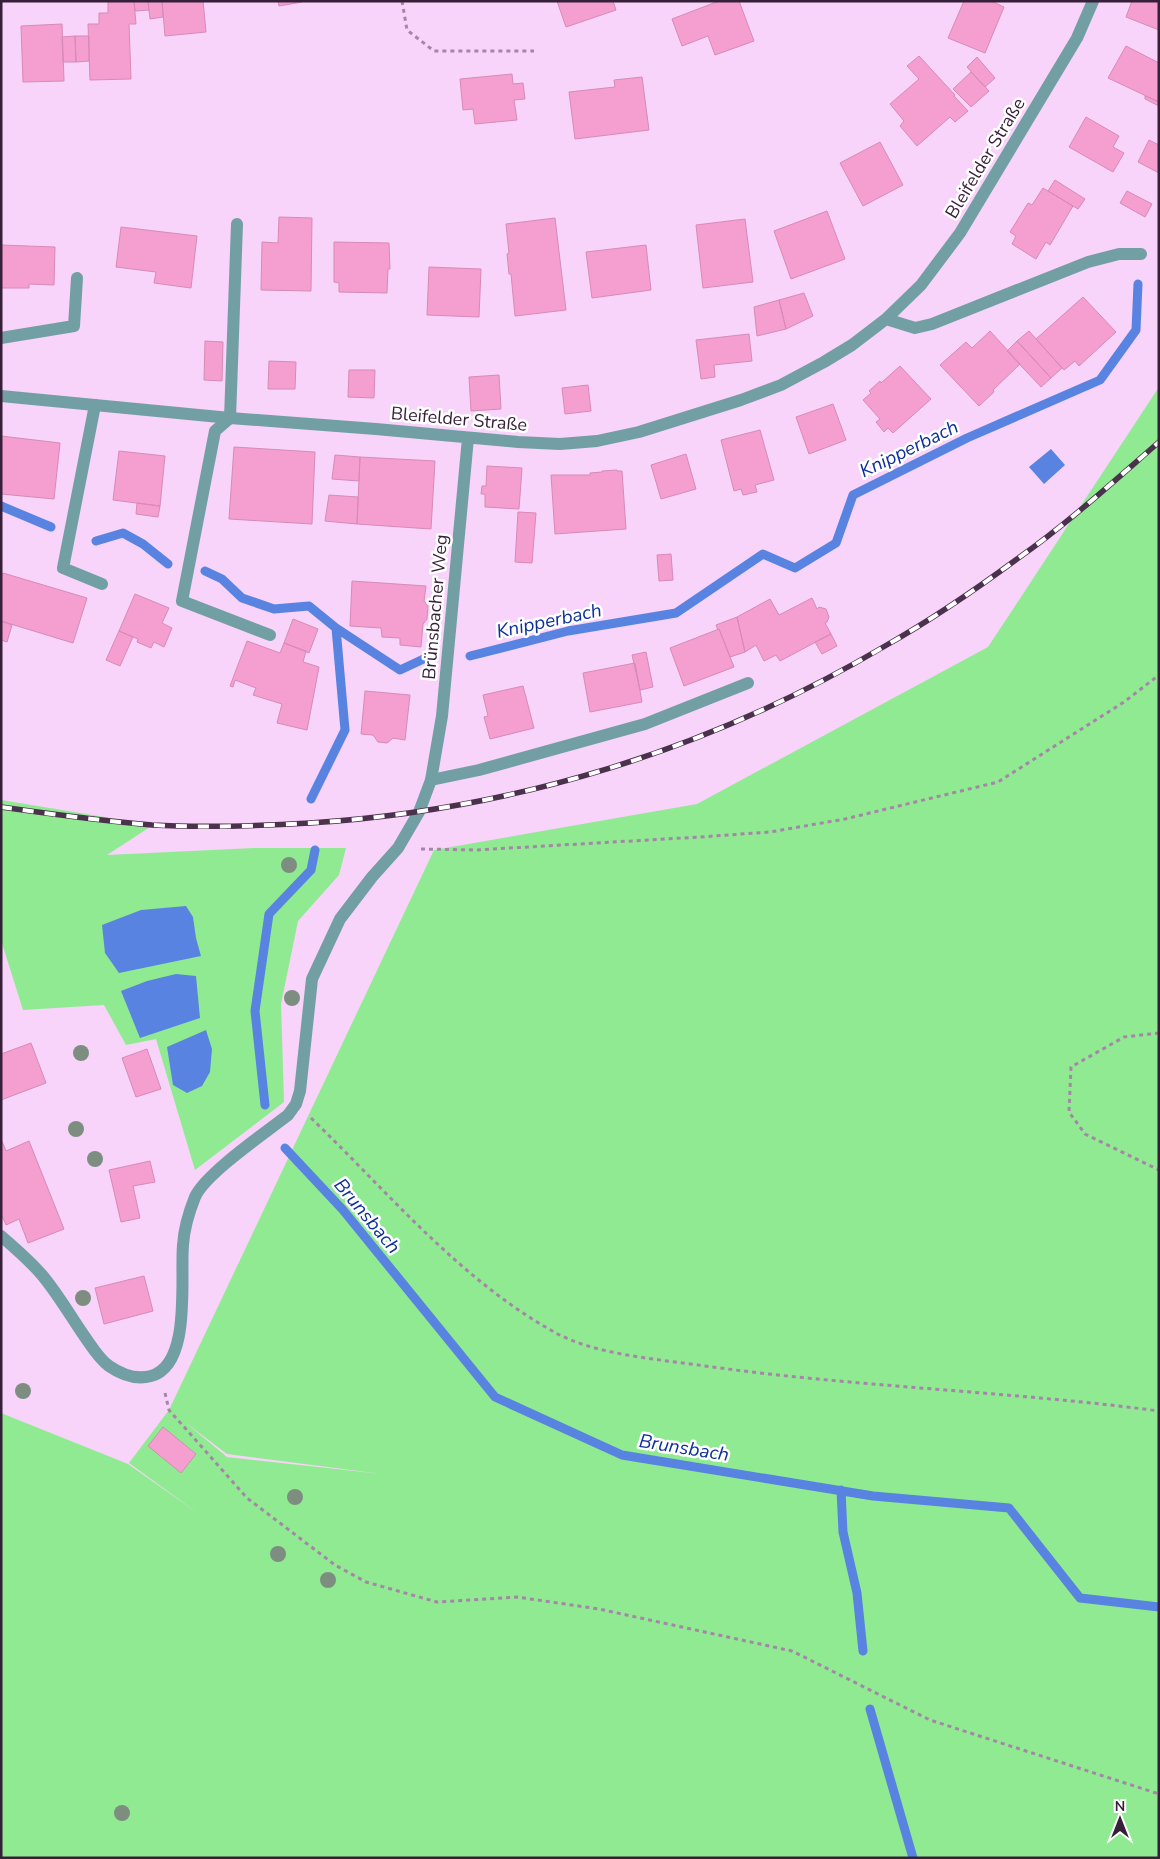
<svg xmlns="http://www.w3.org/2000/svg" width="1160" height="1859" font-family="'Nunito Sans',sans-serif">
<rect width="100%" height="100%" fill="#f8d3fa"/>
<path fill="#90ea92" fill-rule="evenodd" d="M 1159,387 L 1159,1858 L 1,1858 L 1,1413 L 128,1464 L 199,1514 L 129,1463 L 169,1410 L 434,850 L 697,804 L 988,647 ZM 186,1423 L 227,1454 L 382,1474 L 227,1457 Z
M 1,800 L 153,825 L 107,855 L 254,848 L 346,848 L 339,875 L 298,921 L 281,1004 L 284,1102 L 195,1170 L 156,1039 L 126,1045 L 104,1005 L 23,1010 L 1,940 Z"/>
<path fill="#5983e1" d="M 1051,449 L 1065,465 L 1044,484 L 1029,467 Z
M 186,906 L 193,917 L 196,938 L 201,956 L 119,973 L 105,953 L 102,925 L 141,910 Z
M 176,974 L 196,976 L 200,1018 L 140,1038 L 121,991 L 147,981 Z
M 206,1030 L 212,1049 L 210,1072 L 202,1086 L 187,1093 L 173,1085 L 167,1047 Z"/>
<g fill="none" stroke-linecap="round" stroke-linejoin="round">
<path stroke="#5983e1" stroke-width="9" d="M 1,506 L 51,527
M 96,541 L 123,533 L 143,544 L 168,564
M 205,571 L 222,579 L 242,598 L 274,609 L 309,606 L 336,628 L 400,670 L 430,656
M 470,656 L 568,631 L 676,613 L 763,554 L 795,568 L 836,543 L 853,495 L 967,438 L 1100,380 L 1136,330 L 1138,284
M 311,799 L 345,730 L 336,628
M 265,1105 L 255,1011 L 269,914 L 311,870 L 315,850
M 285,1148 L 343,1210 L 495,1397 L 622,1455 L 873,1496 L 1009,1508 L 1080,1598 L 1159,1607
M 841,1490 L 843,1532 L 857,1593 L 863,1651
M 870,1709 L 913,1858"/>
</g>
<path fill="#f59fd1" stroke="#d78ab7" d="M 108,1 L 134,1 L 136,24 L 129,24 L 131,79 L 90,80 L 88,24 L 99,24 L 99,13 L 108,13 Z
M 134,1 L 148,1 L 149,10 L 135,11 Z
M 148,1 L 162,1 L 163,17 L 150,19 Z
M 162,1 L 203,1 L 206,32 L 165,36 Z
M 278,1 L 302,1 L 302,2 L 279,6 Z
M 557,1 L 613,1 L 616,10 L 566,27 Z
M 719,1 L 739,1 L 754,41 L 715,55 L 708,36 L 682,46 L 672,19 Z
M 964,1 L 991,1 L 1004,7 L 985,53 L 948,38 Z
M 1132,1 L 1159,1 L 1159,30 L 1126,17 Z
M 62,24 L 64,81 L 23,82 L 21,26 Z
M 75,36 L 89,36 L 89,61 L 76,62 Z
M 75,36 L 76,62 L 63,62 L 62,37 Z
M 1126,46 L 1159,63 L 1159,102 L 1108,78 Z
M 919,56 L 955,95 L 954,96 L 968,111 L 955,122 L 950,117 L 917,146 L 900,126 L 904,121 L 890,104 L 919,79 L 907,66 Z
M 977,57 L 995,78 L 985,87 L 967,67 Z
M 971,72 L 989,91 L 971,107 L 953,89 Z
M 512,74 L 513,84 L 523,83 L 525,99 L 514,100 L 517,120 L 475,124 L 473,109 L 463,110 L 460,79 Z
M 642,77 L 649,130 L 575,139 L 569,92 L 615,87 L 614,80 Z
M 1145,96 L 1159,102 L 1159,106 L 1145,99 Z
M 1086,117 L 1119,136 L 1113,147 L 1124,153 L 1113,172 L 1069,147 Z
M 1149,140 L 1159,145 L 1159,173 L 1138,162 Z
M 880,142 L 903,185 L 863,206 L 840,163 Z
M 1055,180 L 1085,199 L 1078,209 L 1048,191 Z
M 1043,188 L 1073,206 L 1050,245 L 1046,242 L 1036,259 L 1012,244 L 1016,236 L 1010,232 L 1028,203 L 1032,205 Z
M 1127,191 L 1152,204 L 1145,217 L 1120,203 Z
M 827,211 L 845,259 L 791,279 L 774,231 Z
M 279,217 L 312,218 L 311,291 L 261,290 L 262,242 L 278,243 Z
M 555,218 L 566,310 L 515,316 L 511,274 L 509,274 L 507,254 L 509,253 L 506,224 Z
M 745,219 L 753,282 L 703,288 L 696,225 Z
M 121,227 L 197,236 L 191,288 L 154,283 L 156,272 L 116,267 Z
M 334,242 L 389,243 L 390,269 L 388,269 L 387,293 L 339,292 L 339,283 L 334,282 Z
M 1,245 L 55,247 L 54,285 L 29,284 L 29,288 L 1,288 Z
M 646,245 L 651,290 L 592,298 L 586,252 Z
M 429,267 L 481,269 L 479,317 L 427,315 Z
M 804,293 L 813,316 L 786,329 L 779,300 Z
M 1083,297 L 1116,332 L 1079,366 L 1075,361 L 1064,370 L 1036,339 Z
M 779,300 L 786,329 L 757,336 L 754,307 Z
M 990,331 L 1020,364 L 993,390 L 994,392 L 979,406 L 940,365 L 966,342 L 972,348 Z
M 1029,331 L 1062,368 L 1051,378 L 1017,341 Z
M 749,334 L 752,361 L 714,365 L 715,377 L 701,379 L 696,340 Z
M 205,341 L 223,342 L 222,381 L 204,380 Z
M 1017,341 L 1051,378 L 1041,387 L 1007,351 Z
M 269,361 L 296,362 L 295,389 L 268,389 Z
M 900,366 L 931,399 L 893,433 L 888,428 L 884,432 L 876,422 L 880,419 L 863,400 L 871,393 L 869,391 L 880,381 L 881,383 Z
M 349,370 L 375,370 L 374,398 L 348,397 Z
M 499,375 L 501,409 L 471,411 L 469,377 Z
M 588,385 L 591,411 L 565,414 L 562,388 Z
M 833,404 L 846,440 L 809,454 L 796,417 Z
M 760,430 L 774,480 L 755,485 L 757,492 L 743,495 L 741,489 L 734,491 L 721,440 Z
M 1,436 L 60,443 L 54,499 L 1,494 Z
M 234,447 L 315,452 L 312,524 L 229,519 Z
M 119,451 L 165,456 L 160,506 L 113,500 Z
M 686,454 L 696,489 L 661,499 L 651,465 Z
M 335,455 L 360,457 L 359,481 L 332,479 Z
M 360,457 L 435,461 L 431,529 L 357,524 Z
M 487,466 L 522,468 L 519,509 L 485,507 L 485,494 L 481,494 L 482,486 L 486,486 Z
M 617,470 L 617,471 L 622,471 L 626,529 L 555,534 L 551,475 L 590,475 L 590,473 L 602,472 L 602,471 Z
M 329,495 L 358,497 L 357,524 L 325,521 Z
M 137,503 L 160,506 L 158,517 L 136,514 Z
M 518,512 L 536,513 L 532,563 L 515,562 Z
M 671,554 L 673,580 L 659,581 L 657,555 Z
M 3,573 L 87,598 L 73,643 L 1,621 L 1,578 Z
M 352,581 L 426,586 L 424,601 L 428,606 L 427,619 L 423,624 L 421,647 L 400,645 L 400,638 L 382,637 L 381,628 L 350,626 Z
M 135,594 L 169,608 L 162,623 L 172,628 L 164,647 L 154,642 L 151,648 L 137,642 L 138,639 L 119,631 Z
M 812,598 L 817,609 L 819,607 L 826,609 L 829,617 L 827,622 L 825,623 L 831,634 L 780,661 L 776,655 L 764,661 L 756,645 L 745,652 L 737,617 L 770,599 L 779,615 Z
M 737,617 L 745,652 L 730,657 L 719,629 L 718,630 L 716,625 Z
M 293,619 L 318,629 L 309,653 L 284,643 Z
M 1,621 L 12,625 L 7,642 L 1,640 Z
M 719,629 L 734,667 L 684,686 L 670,648 Z
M 119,631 L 133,637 L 120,666 L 106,660 Z
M 831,634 L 837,646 L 822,654 L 815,642 Z
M 247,641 L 280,653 L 284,643 L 306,651 L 303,662 L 319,667 L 307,730 L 277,723 L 282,704 L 253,695 L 256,688 L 235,680 L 233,687 L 230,686 Z
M 646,652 L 653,687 L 640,690 L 632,655 Z
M 635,663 L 642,702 L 590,712 L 583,673 Z
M 523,686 L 534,728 L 490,739 L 484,717 L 488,716 L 483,695 Z
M 365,691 L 410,695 L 405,740 L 393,738 L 387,743 L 378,742 L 373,735 L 361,734 Z
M 31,1043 L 46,1083 L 1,1100 L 1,1054 Z
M 147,1049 L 161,1089 L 136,1097 L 122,1058 Z
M 1,1139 L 6,1151 L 29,1141 L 64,1229 L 28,1243 L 19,1219 L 6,1225 L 1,1214 Z
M 150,1161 L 155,1182 L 133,1186 L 140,1218 L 121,1222 L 109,1170 Z
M 144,1276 L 153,1311 L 104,1324 L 95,1288 Z
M 163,1427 L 196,1454 L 181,1473 L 148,1446 Z"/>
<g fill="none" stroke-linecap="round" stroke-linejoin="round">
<path stroke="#a586a7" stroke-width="3" stroke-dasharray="4 4" stroke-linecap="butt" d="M 402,1 L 407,30 L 434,51 L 534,51
M 421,849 L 476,850 L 700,837 L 770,832 L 845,819 L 998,782 L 1124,702 L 1159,675
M 1159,1033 L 1124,1037 L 1071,1067 L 1069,1112 L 1085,1134 L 1159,1170
M 311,1118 C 389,1193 458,1278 554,1332 C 595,1355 658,1359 705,1366 C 855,1387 1008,1391 1159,1411
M 165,1393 L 169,1410 L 247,1498 L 335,1565 L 366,1582 L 437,1602 L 517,1597 L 599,1609 L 792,1651 L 930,1720 L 1159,1794"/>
<path stroke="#729fa4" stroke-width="12" d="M 237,224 L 230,418 L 215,431 L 182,601 L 270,635
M 1,338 L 74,326 L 77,278
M 95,405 L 63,568 L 102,584
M 431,780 L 479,770 L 645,724 L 748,683"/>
<path stroke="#729fa4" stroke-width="12" d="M 886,319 L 915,328 L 932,324 L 1088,262 L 1119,254 L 1141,254
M 1,396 L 230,418 L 376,429 L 518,442 L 560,444 L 597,441 L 639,432 L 741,400 L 781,385 L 824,362 L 852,345 L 886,319 L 921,285 L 960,233 L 1077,38 L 1093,1
M 1,1236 C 15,1248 30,1261 42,1275 C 58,1294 71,1317 85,1337 C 92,1347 99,1359 109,1366 C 122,1375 136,1380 151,1376 C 192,1365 180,1278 183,1245 C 184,1229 189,1212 195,1197 C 205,1174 265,1133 288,1115 L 296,1104 L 300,1091 L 312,979 L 340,919 L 372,877 L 398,848 L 419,812 L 431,780 L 442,716 L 468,438"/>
<g stroke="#4a324c" stroke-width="5.5">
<path id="rail" d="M 1,807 C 51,814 102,821 152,825 C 205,828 258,826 310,823 C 514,810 709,750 885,646 C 931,620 975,590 1017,559 C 1067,524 1113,482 1159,442"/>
</g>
<use href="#rail" stroke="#fff" stroke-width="4" stroke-dasharray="11" stroke-linecap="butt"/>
</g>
<g fill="#7d8e81">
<circle cx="289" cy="865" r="8"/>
<circle cx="292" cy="998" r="8"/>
<circle cx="81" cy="1053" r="8"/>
<circle cx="76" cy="1129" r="8"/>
<circle cx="95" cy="1159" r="8"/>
<circle cx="83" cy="1298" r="8"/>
<circle cx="23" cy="1391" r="8"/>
<circle cx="295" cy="1497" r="8"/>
<circle cx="278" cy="1554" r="8"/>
<circle cx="328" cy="1580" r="8"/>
<circle cx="122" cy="1813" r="8"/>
</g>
<g text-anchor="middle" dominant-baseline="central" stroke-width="5" stroke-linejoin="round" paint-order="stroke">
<g font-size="18" fill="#361f38" stroke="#fff">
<text transform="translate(985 158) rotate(-59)">Bleifelder Straße</text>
<text transform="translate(459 419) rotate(5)">Bleifelder Straße</text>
<text transform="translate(435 607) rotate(-85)">Brünsbacher Weg</text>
</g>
<g font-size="19" font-style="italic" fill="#0d309d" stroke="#fff">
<text transform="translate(909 449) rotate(-26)">Knipperbach</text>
<text transform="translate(549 621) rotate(-12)">Knipperbach</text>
<text transform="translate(367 1216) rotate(50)">Brunsbach</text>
<text transform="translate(684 1448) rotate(9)">Brunsbach</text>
</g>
</g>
<rect width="1160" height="1859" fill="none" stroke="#361f38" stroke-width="5"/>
<g transform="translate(1120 1819)" stroke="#ffffff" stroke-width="4" paint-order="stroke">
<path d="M0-4L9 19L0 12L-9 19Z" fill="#361f38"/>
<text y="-8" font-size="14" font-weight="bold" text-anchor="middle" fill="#361f38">N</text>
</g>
</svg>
